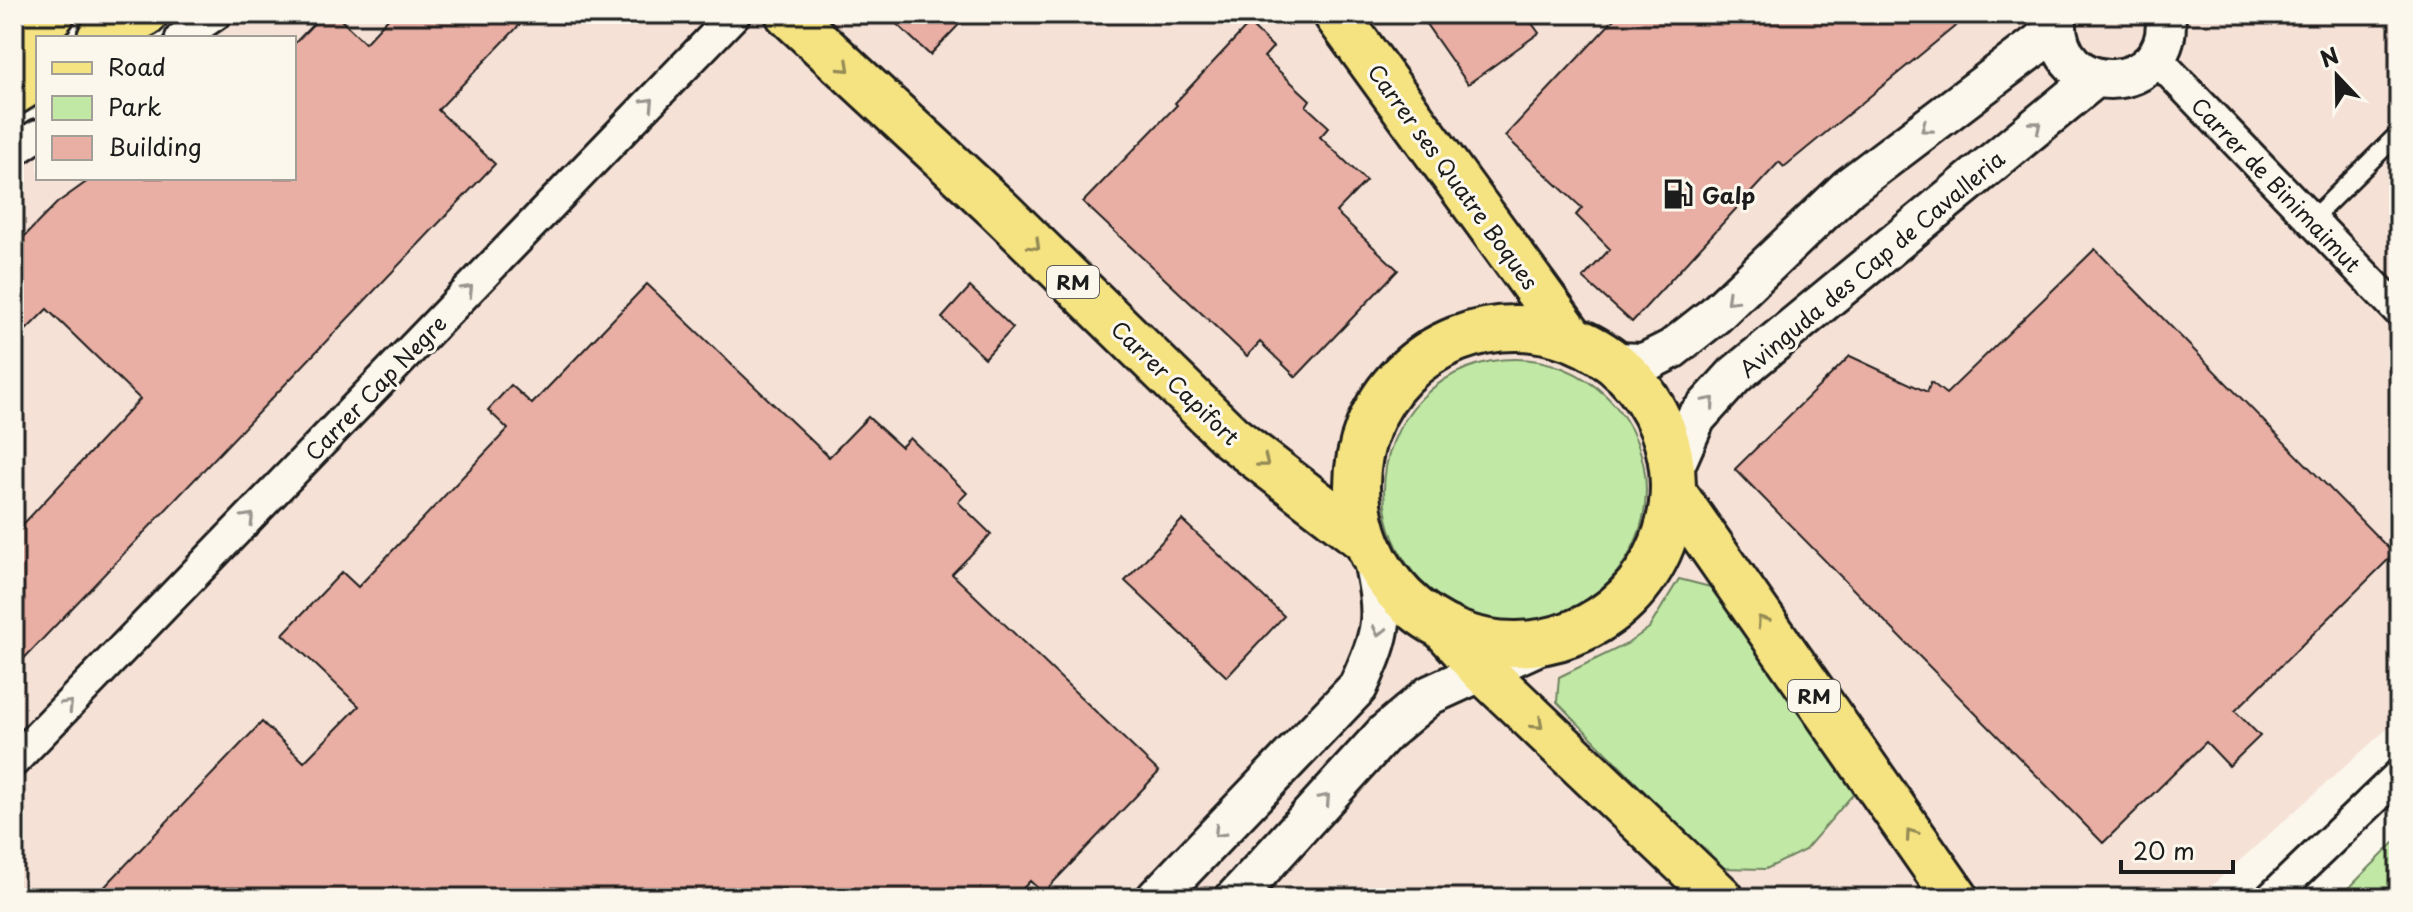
<svg xmlns="http://www.w3.org/2000/svg" width="2413" height="912" font-family="'Playpen Sans',sans-serif">
<rect width="100%" height="100%" fill="#fbf7ec"/>
<filter id="ink" filterUnits="userSpaceOnUse"><feTurbulence type="fractalNoise" baseFrequency=".0125" numOctaves="2"/><feDisplacementMap in="SourceGraphic" scale="16" xChannelSelector="R" yChannelSelector="G"/><feConvolveMatrix kernelMatrix="1 2 1 2 8 2 1 2 1" color-interpolation-filters="sRGB"/></filter>
<g filter="url(#ink)">
<path fill="#f6e1d6" d="M 246,14 L 2399,14 L 2399,718 L 2198,898 L 14,898 L 14,170 L 38,154 L 38,178 L 294,178 L 294,38 L 210,38 Z"/>
<path fill="#c1e9a5" stroke="#6e8260" stroke-width="2" d="M1384 490a131 131 0 1 1 262 0a131 131 0 1 1-262 0Z
M 1679,579 L 1718,589 L 1856,791 L 1805,850 L 1766,869 L 1719,868 L 1557,702 L 1559,677 L 1627,644 L 1649,628 Z
M 2399,838 L 2399,898 L 2339,898 Z"/>
<path fill="#e9afa4" stroke="#1c1c1c" stroke-width="2" d="M 323,14 L 335,14 L 365,43 L 392,14 L 530,14 L 438,110 L 495,164 L 14,669 L 14,534 L 140,399 L 47,309 L 14,342 L 14,247 L 57,203 L 92,178 L 294,178 L 294,44 Z
M 886,14 L 969,14 L 930,55 Z
M 1419,14 L 1525,14 L 1539,33 L 1468,84 Z
M 1619,14 L 1970,14 L 1784,167 L 1779,162 L 1632,322 L 1583,278 L 1610,249 L 1576,215 L 1582,208 L 1505,136 Z
M 1249,24 L 1273,47 L 1264,57 L 1310,100 L 1306,106 L 1329,127 L 1320,137 L 1366,181 L 1336,212 L 1398,270 L 1296,377 L 1260,342 L 1247,356 L 1083,202 L 1177,105 L 1175,103 Z
M 2095,249 L 2394,554 L 2235,711 L 2260,736 L 2229,766 L 2206,742 L 2103,843 L 1735,469 L 1850,356 L 1927,392 L 1931,382 L 1946,394 Z
M 647,284 L 829,457 L 868,417 L 901,447 L 910,438 L 967,493 L 958,502 L 991,534 L 952,574 L 1159,772 L 1043,893 L 1030,881 L 1014,898 L 94,898 L 262,722 L 304,762 L 359,706 L 283,634 L 342,572 L 358,587 L 508,429 L 488,410 L 511,385 L 532,404 Z
M 970,287 L 1013,328 L 985,358 L 942,318 Z
M 1182,520 L 1284,616 L 1227,677 L 1125,581 Z"/>
<g fill="none" stroke-linecap="round" stroke-linejoin="round">
<g stroke="#1c1c1c" stroke-width="22">
<path id="service" d="M 2311,220 L 2399,133"/>
</g>
<g stroke="#1c1c1c" stroke-width="36">
<path id="minor" d="M 181,38 L 216,14
M 2155,57 L 2399,311
M 14,151 L 38,135
M 14,761 L 735,14
M 2271,898 L 2399,775"/>
</g>
<g stroke="#1c1c1c" stroke-width="44">
<path id="tertiary" d="M 2057,14 C 2050,105 2177,96 2165,14
M 1615,362 L 1644,363 L 1672,349 L 1715,315 L 1849,187 L 2056,30
M 1673,470 L 1696,418 L 1735,375 L 2095,78
M 1156,898 L 1358,687 C 1385,628 1385,617 1372,555
M 1235,898 L 1385,733 L 1430,695 L 1548,641"/>
</g>
<g stroke="#1c1c1c" stroke-width="50">
<path id="primary" d="M 788,14 L 997,208 L 1231,437 L 1365,540
M 1336,14 L 1571,337
M 100,38 L 145,14
M 14,52 L 52,14
M 14,92 L 38,77
M1357 486a158 158 0 1 1 316 0a158 158 0 1 1-316 0Z
M 1674,493 L 1956,898
M 1445,629 L 1482,670 L 1721,898"/>
</g>
<use href="#service" stroke="#fbf7ec" stroke-width="16"/>
<use href="#minor" stroke="#fbf7ec" stroke-width="30"/>
<use href="#tertiary" stroke="#fbf7ec" stroke-width="38"/>
<use href="#primary" stroke="#f5e382" stroke-width="44"/>
</g>
<defs><path id="oneway-chevron" d="M-2-3.5L2.5 0L-2 3.5" fill="none" stroke-width="1.6" stroke-linecap="round" stroke-linejoin="round" transform="scale(2)"/></defs>
<g stroke="#938954">
<use href="#oneway-chevron" transform="translate(845 67) rotate(43)"/>
<use href="#oneway-chevron" transform="translate(1035 245) rotate(44)"/>
<use href="#oneway-chevron" transform="translate(1264 462) rotate(38)"/>
<use href="#oneway-chevron" transform="translate(1762 621) rotate(-125)"/>
<use href="#oneway-chevron" transform="translate(1538 724) rotate(43)"/>
<use href="#oneway-chevron" transform="translate(1911 834) rotate(-125)"/>
</g>
<g stroke="#97948e">
<use href="#oneway-chevron" transform="translate(649 103) rotate(-46)"/>
<use href="#oneway-chevron" transform="translate(2036 126) rotate(-40)"/>
<use href="#oneway-chevron" transform="translate(1926 128) rotate(143)"/>
<use href="#oneway-chevron" transform="translate(468 290) rotate(-46)"/>
<use href="#oneway-chevron" transform="translate(1731 299) rotate(136)"/>
<use href="#oneway-chevron" transform="translate(1710 402) rotate(-48)"/>
<use href="#oneway-chevron" transform="translate(249 518) rotate(-46)"/>
<use href="#oneway-chevron" transform="translate(1379 631) rotate(103)"/>
<use href="#oneway-chevron" transform="translate(68 705) rotate(-46)"/>
<use href="#oneway-chevron" transform="translate(1325 799) rotate(-48)"/>
<use href="#oneway-chevron" transform="translate(1219 832) rotate(134)"/>
</g>
</g>
<defs>
<g id="fuel-bare" transform="scale(2.4)"><path d="M-5.5-6h7V0h2V4h1.3V-2.5L3-4.5l.8-.8L6-3V5H2.5V1h-1V6h-7ZM-4.2-4.7v3.2H.2V-4.7Z" fill="#1c1c1c" stroke="#fbf7ec" stroke-width="2.5" paint-order="stroke"/></g>
</defs>
<g fill-rule="evenodd">
<use href="#fuel-bare" x="1678" y="194"/>
</g>
<g text-anchor="middle" dominant-baseline="central" stroke-width="6" stroke-linejoin="round" paint-order="stroke">
<g fill="#fbf7ec" stroke="#5f5e5a" stroke-width="2">
<rect x="1047" y="266" width="52" height="32" rx="6"/>
<rect x="1788" y="680" width="52" height="32" rx="6"/>
</g>
<g font-size="20" font-weight="bold" fill="#1c1c1c">
<text x="1073" y="282">RM</text>
<text x="1814" y="696">RM</text>
</g>
<g font-size="22" fill="#1c1c1c" stroke="#fbf7ec">
<text transform="translate(1454 176) rotate(54)">Carrer ses Quatre Boques</text>
<text transform="translate(2277 184) rotate(46)">Carrer de Binimaimut</text>
<text transform="translate(1871 263) rotate(-40)">Avinguda des Cap de Cavalleria</text>
<text transform="translate(1176 382) rotate(44)">Carrer Capifort</text>
<text transform="translate(375 387) rotate(-46)">Carrer Cap Negre</text>
</g>
<g font-size="22" font-weight="bold" fill="#1c1c1c" stroke="#fbf7ec" text-anchor="start">
<text x="1702" y="194">Galp</text>
</g>
</g>
<rect width="2413" height="912" fill="none" stroke="#fbf7ec" stroke-width="48"/>
<rect x="24" y="24" width="2365" height="864" fill="none" stroke="#1c1c1c" stroke-width="3" filter="url(#ink)"/>
<rect x="36" y="36" width="260" height="144" fill="#fbf7ec" stroke="#a29f99" stroke-width="2"/>
<rect x="52" y="62" width="40" height="12" fill="#f5e382" stroke="#a29f99" stroke-width="2"/>
<text x="108" y="76" font-size="24" fill="#1c1c1c">Road</text>
<rect x="52" y="96" width="40" height="24" fill="#c1e9a5" stroke="#a29f99" stroke-width="2"/>
<text x="108" y="116" font-size="24" fill="#1c1c1c">Park</text>
<rect x="52" y="136" width="40" height="24" fill="#e9afa4" stroke="#a29f99" stroke-width="2"/>
<text x="108" y="156" font-size="24" fill="#1c1c1c">Building</text>
<g transform="translate(2337 76) rotate(338)" stroke="#fbf7ec" stroke-width="6" paint-order="stroke">
<path d="M0-6L14 30L0 20L-14 30Z" fill="#1c1c1c"/>
<text y="-12" font-size="22" font-weight="bold" text-anchor="middle" fill="#1c1c1c">N</text>
</g>
<path d="M2121 860v12h112v-12" fill="none" stroke="#1c1c1c" stroke-width="4"/>
<text x="2133" y="860" font-size="24" fill="#1c1c1c" stroke="#fbf7ec" stroke-width="6" paint-order="stroke">20 m</text>
</svg>
